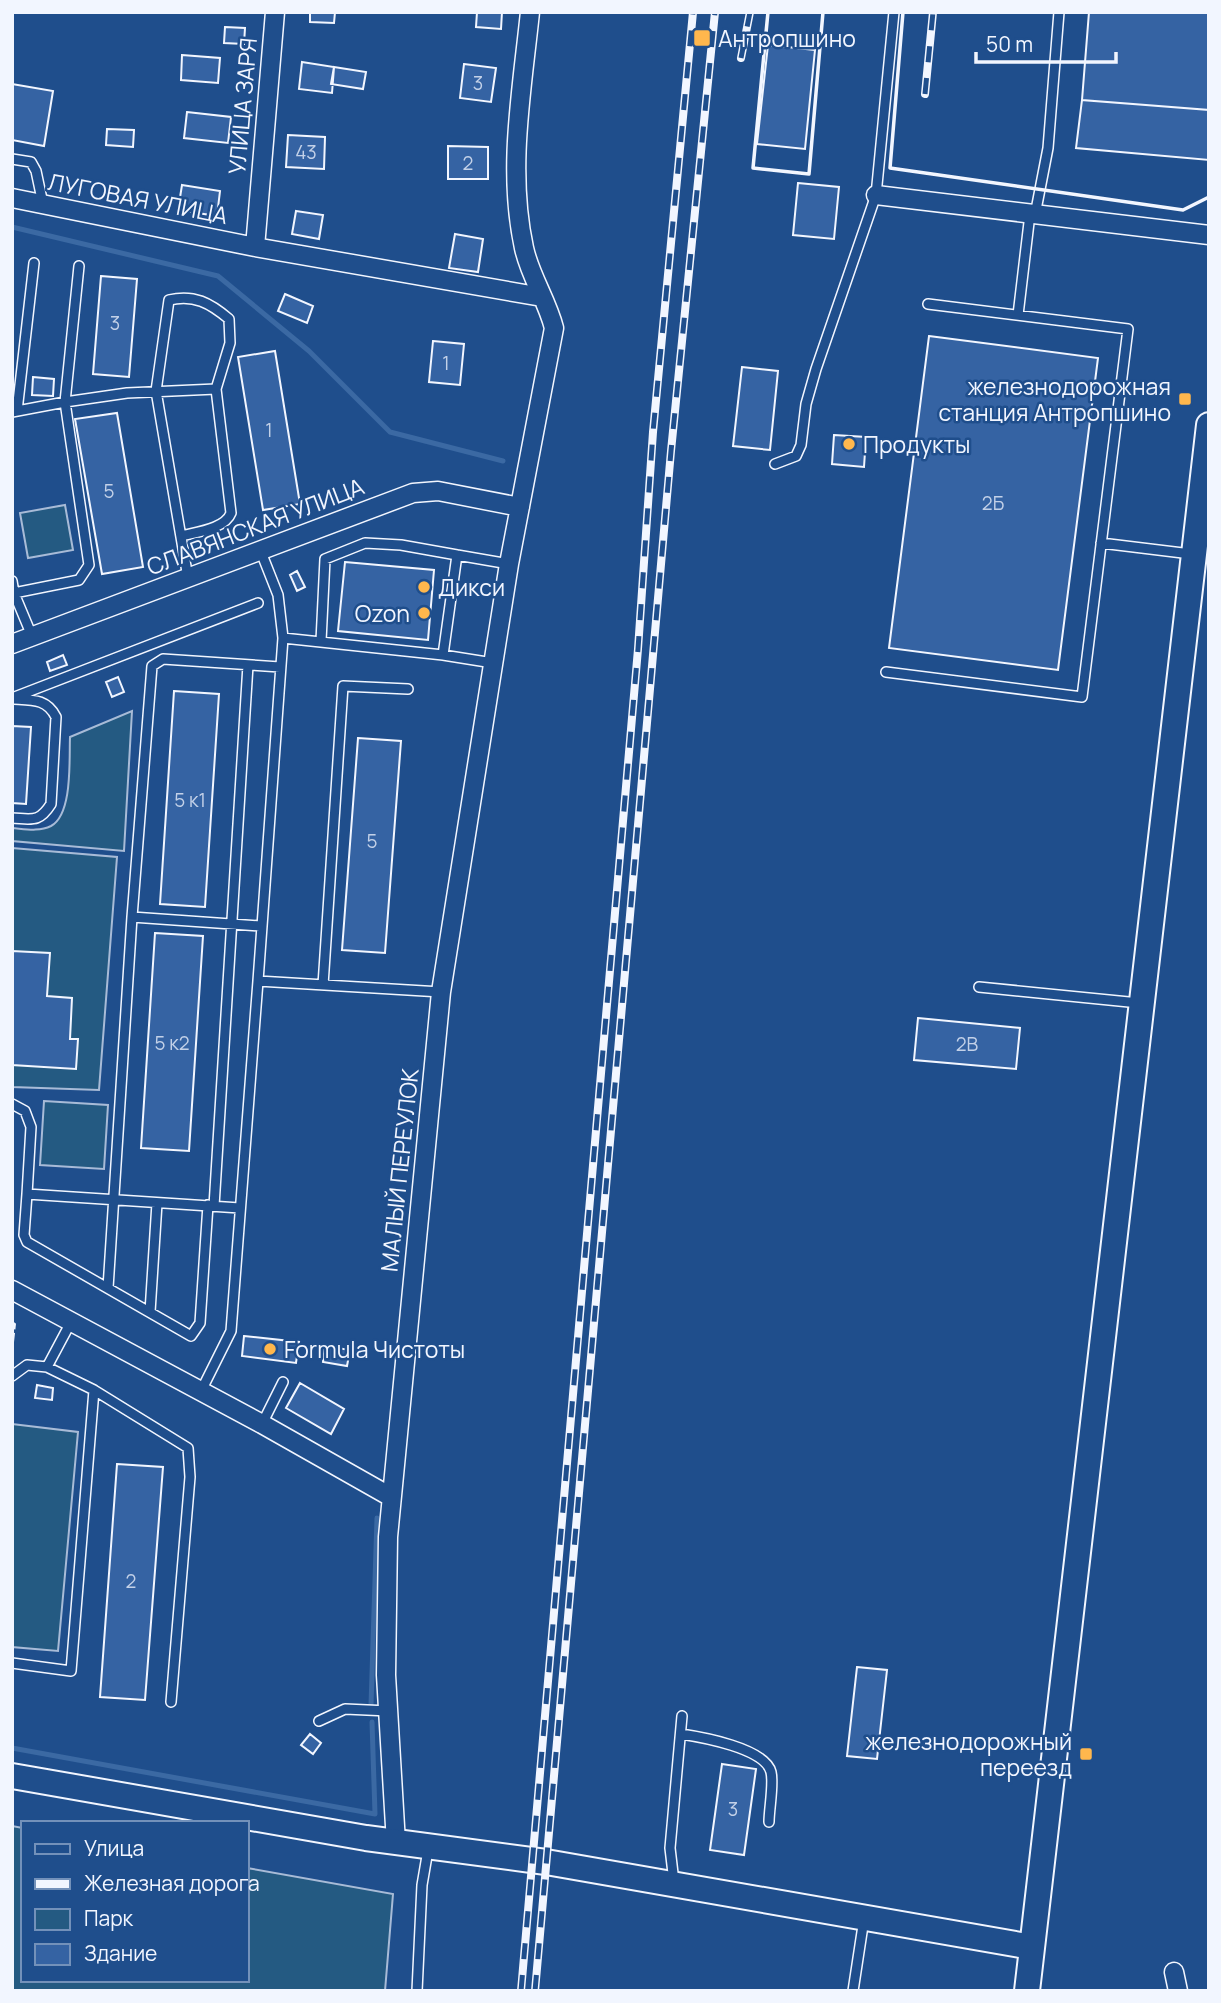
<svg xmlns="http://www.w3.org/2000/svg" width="1221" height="2003" font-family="Manrope,sans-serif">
<rect width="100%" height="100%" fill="#1f4e8c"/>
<path fill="#245a82" stroke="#a8bbd7" stroke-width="2" d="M 65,505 L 73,550 L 28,558 L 20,513 Z
M 132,711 L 124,851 L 12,841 L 12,828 C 25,829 39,832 51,826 C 73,814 69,759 70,737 Z
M 12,848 L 117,857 L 99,1090 L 12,1087 Z
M 44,1101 L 108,1105 L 104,1169 L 40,1165 Z
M 12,1424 L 78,1432 L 58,1651 L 12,1647 Z
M 12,1826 L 23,1828 L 23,1980 L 247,1980 L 247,1868 L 393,1894 L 385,1991 L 12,1991 Z"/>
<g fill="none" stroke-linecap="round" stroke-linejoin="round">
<path stroke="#3b69a3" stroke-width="5" d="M 12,227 L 218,276 L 309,351 L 390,432 L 503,461
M 371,1705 L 377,1518
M 12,1748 L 375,1814 L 372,1722"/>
</g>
<path fill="#3563a3" stroke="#f2f6ff" stroke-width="2" d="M 310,12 L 335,12 L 334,23 L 310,22 Z
M 477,12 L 502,12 L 501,29 L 476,27 Z
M 1089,12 L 1209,12 L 1209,110 L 1082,100 Z
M 225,27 L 245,28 L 244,44 L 224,43 Z
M 768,45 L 815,50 L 805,149 L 757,144 Z
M 182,55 L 220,58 L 218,83 L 181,80 Z
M 302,62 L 334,67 L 332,93 L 299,89 Z
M 464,64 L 496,68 L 491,102 L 460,98 Z
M 334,67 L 366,72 L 363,89 L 331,84 Z
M 12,84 L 53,91 L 44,146 L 12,140 Z
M 1082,100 L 1209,110 L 1209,160 L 1076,148 Z
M 187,112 L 231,117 L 228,143 L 184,138 Z
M 107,129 L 134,130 L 133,147 L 106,145 Z
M 288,135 L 325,137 L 324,169 L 286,167 Z
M 448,146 L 488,147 L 488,179 L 448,179 Z
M 798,183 L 839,187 L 834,239 L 793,235 Z
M 182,185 L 220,191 L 217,216 L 178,210 Z
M 296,211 L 323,215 L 319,239 L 292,234 Z
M 455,234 L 483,239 L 478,272 L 449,268 Z
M 101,276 L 137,279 L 129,377 L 93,374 Z
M 285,294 L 313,306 L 307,323 L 278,311 Z
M 929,336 L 1098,358 L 1058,670 L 889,648 Z
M 433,341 L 464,344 L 460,385 L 429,382 Z
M 275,351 L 300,504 L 263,510 L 238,357 Z
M 742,367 L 778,371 L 770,450 L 733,446 Z
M 33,377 L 54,379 L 53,396 L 32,395 Z
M 117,413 L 143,567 L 102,574 L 75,419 Z
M 834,435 L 866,437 L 864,467 L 832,464 Z
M 345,562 L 434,570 L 428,640 L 338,631 Z
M 297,571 L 305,587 L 297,591 L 290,575 Z
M 63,655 L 67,665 L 50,671 L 47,662 Z
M 118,677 L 124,692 L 112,697 L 106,682 Z
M 174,691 L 219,694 L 205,907 L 160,904 Z
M 12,726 L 31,727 L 26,804 L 12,803 Z
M 358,738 L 401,741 L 385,953 L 342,950 Z
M 155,933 L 203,936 L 189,1151 L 141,1148 Z
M 12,951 L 50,953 L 47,996 L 72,998 L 70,1039 L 78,1039 L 76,1069 L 12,1065 Z
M 918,1018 L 1020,1028 L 1016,1069 L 914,1060 Z
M 244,1336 L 299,1342 L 296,1363 L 242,1356 Z
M 325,1346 L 350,1350 L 347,1366 L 323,1362 Z
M 300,1383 L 344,1409 L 331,1434 L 286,1408 Z
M 37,1385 L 53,1388 L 52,1400 L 35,1398 Z
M 117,1464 L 163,1467 L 145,1700 L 100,1697 Z
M 857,1667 L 887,1670 L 877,1759 L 847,1756 Z
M 310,1734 L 321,1743 L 313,1754 L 301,1745 Z
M 722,1764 L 756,1769 L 744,1855 L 710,1850 Z"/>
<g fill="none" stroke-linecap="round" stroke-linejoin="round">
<g stroke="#f2f6ff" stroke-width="12">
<path id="lane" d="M 12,159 L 31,162 L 36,171 L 43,204
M 1035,215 L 1048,148 L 1059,12
M 1018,315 L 1030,214
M 17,411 L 34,263
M 12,412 L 65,402 L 127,393 L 216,389
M 775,464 L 796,456 L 801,445 L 806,404 L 816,369 L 876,195 L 894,12
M 181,536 C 196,532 225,529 231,513 L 216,389 L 230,343 L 229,319 C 210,303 194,294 169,300 L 156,391 L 188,578
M 1101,543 L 1191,554
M 261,552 L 278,595 L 283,638 L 443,655 L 493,663
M 12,581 L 14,593 L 32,636
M 14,593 L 79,580 L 89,565 L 65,402 L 79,266
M 283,638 L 258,981 L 441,992
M 321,641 L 325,559 L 365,543 L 401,545 L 457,555
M 443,655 L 457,555 L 509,564
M 886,672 L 1082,697 L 1128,329 L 928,304
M 12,698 L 258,603
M 12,818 C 32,819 39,823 51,804 L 56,717 C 47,699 33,700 14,699
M 260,926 L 132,917 L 152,666 L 163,659 L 280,667
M 323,985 L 343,686 L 408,689
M 979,987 L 1139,1003
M 12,1104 L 25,1111 L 31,1127 L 27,1194 L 240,1208
M 27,1194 L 24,1235 L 27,1242 L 191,1336 L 200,1323 L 208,1205
M 214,1206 L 248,665
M 108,1288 L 132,917
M 150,1312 L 157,1203
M 47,1367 L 71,1322
M 12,1376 L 27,1365 L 47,1367 L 94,1390 L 71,1671 L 12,1663
M 94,1390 L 188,1448 L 190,1477 L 171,1702
M 201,1391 L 231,1331 L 258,981
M 262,1424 L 283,1382
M 319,1721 L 345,1709 L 389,1711
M 681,1734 C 701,1737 765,1748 771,1772 C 774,1784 769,1809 769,1822
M 674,1882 L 670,1848 L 682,1716
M 417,1991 L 422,1885 L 428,1850
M 853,1991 L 864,1919"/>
</g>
<g stroke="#f2f6ff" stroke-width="21">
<path id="street" d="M 876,195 L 1209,235
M 12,198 L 255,247 L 542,297
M 255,247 L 275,12
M 12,644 L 413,493 L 438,491 L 520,507
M 12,1290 L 262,1424 L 391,1497
M 396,1843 L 386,1675 L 388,1537 L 441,992 L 509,564 L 554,328 C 547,300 530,276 524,248 C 507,170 522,90 530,12
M 1174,1972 L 1178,1991"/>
</g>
<g stroke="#f2f6ff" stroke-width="28">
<path id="secondary" d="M 12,1776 L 366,1838 L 546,1862 L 1032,1947
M 1027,1991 L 1209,425"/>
</g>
<use href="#lane" stroke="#1f4e8c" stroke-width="9"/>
<use href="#street" stroke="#1f4e8c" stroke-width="18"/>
<use href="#secondary" stroke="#1f4e8c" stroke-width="24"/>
<g stroke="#f2f6ff" stroke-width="8">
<path id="rail" d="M 741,58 L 750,12
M 925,94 L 933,12
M 521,1991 L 638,649 L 653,432 L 693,12
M 535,1991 L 671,451 L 715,12"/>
</g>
<use href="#rail" stroke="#1f4e8c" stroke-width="5" stroke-dasharray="16" stroke-linecap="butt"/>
<path stroke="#f2f6ff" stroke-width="2" stroke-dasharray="9 3.5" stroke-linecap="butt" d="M 12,1322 L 15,1324 L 12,1351"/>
<path stroke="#f2f6ff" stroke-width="3.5" d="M 768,12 L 753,168 L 809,174 L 823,12
M 903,12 L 890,168 L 1183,210 L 1209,197"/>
</g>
<g fill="#ffb74d" stroke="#1f4e8c" stroke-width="2.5">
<rect x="693" y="29" width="18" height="18" rx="3.5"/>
<rect x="1178" y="392" width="14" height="14" rx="3.5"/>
<circle cx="849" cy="444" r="7"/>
<circle cx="424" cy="587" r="7"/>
<circle cx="424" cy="613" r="7"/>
<circle cx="270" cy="1349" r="7"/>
<rect x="1079" y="1747" width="14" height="14" rx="3.5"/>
</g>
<g text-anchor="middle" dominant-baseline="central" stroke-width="5" stroke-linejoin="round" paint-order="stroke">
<g font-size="19" fill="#c3d1e8">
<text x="478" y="83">3</text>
<text x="306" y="152">43</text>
<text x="468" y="163">2</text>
<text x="115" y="323">3</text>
<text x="446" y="363">1</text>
<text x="269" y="430">1</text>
<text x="109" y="491">5</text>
<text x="993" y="503">2Б</text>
<text x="190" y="800">5 к1</text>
<text x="372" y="841">5</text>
<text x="172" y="1043">5 к2</text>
<text x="967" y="1044">2В</text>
<text x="131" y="1581">2</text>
<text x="733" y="1809">3</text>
</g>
<g font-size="23" fill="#f2f6ff" stroke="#1f4e8c" text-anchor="start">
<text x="718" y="38">Антропшино</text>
<text x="1171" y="386" text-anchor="end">железнодорожная<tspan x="1171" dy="26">станция Антропшино</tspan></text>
<text x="863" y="444">Продукты</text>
<text x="438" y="587">Дикси</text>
<text x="410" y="613" text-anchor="end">Ozon</text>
<text x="284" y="1349">Formula Чистоты</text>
<text x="1072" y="1741" text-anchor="end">железнодорожный<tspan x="1072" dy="26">переезд</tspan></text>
</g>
<g font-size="23" fill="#f2f6ff" stroke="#1f4e8c">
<text transform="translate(242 106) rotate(-85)">УЛИЦА ЗАРЯ</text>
<text transform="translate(138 198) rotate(11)">ЛУГОВАЯ УЛИЦА</text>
<text transform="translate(255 526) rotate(-21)">СЛАВЯНСКАЯ УЛИЦА</text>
<text transform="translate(399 1170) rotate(-84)">МАЛЫЙ ПЕРЕУЛОК</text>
</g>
</g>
<rect width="1221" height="2003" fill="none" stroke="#f2f6ff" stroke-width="28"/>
<rect x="21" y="1821" width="228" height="161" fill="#1f4e8c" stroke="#7391ba" stroke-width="2"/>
<rect x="35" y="1844" width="35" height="10" fill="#1f4e8c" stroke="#7391ba" stroke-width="2"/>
<text x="84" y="1856" font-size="21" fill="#f2f6ff">Улица</text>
<rect x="35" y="1879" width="35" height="10" fill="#f2f6ff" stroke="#7391ba" stroke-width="2"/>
<text x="84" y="1891" font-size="21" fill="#f2f6ff">Железная дорога</text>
<rect x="35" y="1909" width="35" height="21" fill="#245a82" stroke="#7391ba" stroke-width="2"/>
<text x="84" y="1926" font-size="21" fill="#f2f6ff">Парк</text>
<rect x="35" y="1944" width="35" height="21" fill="#3563a3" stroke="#7391ba" stroke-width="2"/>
<text x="84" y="1961" font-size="21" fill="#f2f6ff">Здание</text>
<path d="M976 52v10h140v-10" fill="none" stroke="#f2f6ff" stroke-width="3.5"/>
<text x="986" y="52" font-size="21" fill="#f2f6ff" stroke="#1f4e8c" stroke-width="5" paint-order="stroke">50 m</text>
</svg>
